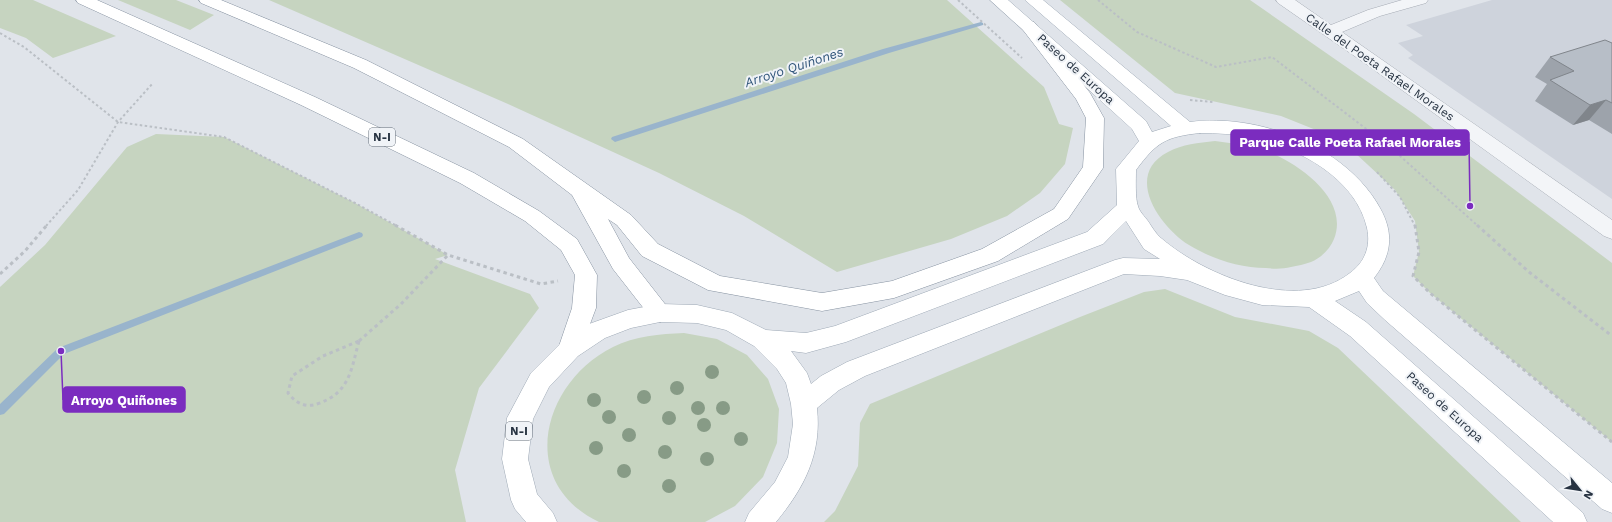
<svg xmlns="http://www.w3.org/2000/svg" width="1612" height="522" font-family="'Work Sans',sans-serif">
<rect width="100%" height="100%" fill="#e0e4ea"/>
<path fill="#ced3dc" d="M 1492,0 L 1612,0 L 1612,199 L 1408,58 L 1413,55 L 1398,43 L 1423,36 L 1406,25 Z"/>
<path fill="#c6d4c0" d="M 0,0 L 33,0 L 116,36 L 53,58 L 26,38 L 0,28 Z
M 118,0 L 176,0 L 214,15 L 190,30 Z
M 269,0 L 947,0 L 1044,87 L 1059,124 L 1073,128 L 1065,164 L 1040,193 L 1007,216 L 951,239 L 837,272 L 744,216 L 659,173 L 508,104 Z
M 1060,0 L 1250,0 L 1414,114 L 1612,263 L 1612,442 L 1430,293 L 1413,276 L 1419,252 L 1415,221 L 1395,190 L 1354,152 L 1316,130 L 1281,116 L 1175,93 Z
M 156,134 L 224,137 L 355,203 L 448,255 L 435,259 L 530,294 L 539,308 L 479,388 L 455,470 L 466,522 L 0,522 L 0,287 L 45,245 L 127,147 Z
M 1215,141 C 1235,144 1255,146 1274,154 C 1304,168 1349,201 1334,239 C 1330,249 1321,258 1311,262 C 1305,264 1297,266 1291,267 C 1283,269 1275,269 1266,268 C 1239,268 1212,259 1189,245 C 1160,227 1123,175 1168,152 C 1183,144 1198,143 1215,141 Z
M 1165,289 L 1235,317 L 1309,331 L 1338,348 L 1521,522 L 824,522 L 835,511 L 858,466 L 860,423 L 870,404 L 1080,317 L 1144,292 Z
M 684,333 L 717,339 L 747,355 L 768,379 L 779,409 L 777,443 L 763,477 L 735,506 L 705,522 L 599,522 C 517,483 541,383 613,347 C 635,336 660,334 684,333 Z"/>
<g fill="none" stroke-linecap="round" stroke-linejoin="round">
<path fill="#99b4cc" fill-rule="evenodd" d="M 981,22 L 983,23 L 983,25 L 889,53 L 618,141 L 615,142 L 611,139 L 612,137 L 883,49 Z
M 359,232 L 362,233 L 363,235 L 362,237 L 64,354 L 4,414 L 0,415 L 0,404 L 58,348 Z"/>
<g stroke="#a5abb4" stroke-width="1">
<path id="street" d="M 1276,0 L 1295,0 L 1331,25 L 1368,10 L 1402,0 L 1428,0 L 1426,3 L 1380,16 L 1342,32 L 1612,220 L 1612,239 L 1604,236 L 1366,64 L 1278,3 Z"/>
</g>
<g stroke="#9ea9b6" stroke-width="1">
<path id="primary" d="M 990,0 L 1008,0 L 1146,121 L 1152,132 L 1171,126 L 1025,0 L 1043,0 L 1190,122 C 1258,113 1346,146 1380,208 C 1394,233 1392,255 1374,278 L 1383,291 L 1612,483 L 1612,513 L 1602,509 L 1385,320 L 1367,303 L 1359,291 L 1335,301 L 1366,322 L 1583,513 L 1587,522 L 1553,522 L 1350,336 L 1309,307 L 1262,305 L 1225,295 L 1187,280 L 1160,276 L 1124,274 L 865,376 L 839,390 L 817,408 C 822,454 804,488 776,522 L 745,522 L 749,513 L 775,482 L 788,457 L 793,424 L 791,404 L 786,383 L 777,369 L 754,346 L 726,330 L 697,323 L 660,322 L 631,328 L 605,338 L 578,356 L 549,387 L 533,419 L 528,459 L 537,494 L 553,513 L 557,522 L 526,522 L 515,509 L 511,500 L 502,459 L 507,418 L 531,373 L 562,342 L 589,324 L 628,310 L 660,304 L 697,305 L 732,313 L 766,330 L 806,333 L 835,326 L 1087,232 L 1117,205 L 1116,169 L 1139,141 L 1132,129 ZM 1200,133 C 1217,133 1234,134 1251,137 C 1297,147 1356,178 1367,228 C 1371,246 1365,262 1350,273 C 1298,314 1205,276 1161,238 C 1156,234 1152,227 1148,221 C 1145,217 1139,211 1138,206 C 1135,198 1136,179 1136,170 C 1157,142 1165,137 1200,133 ZM 1126,221 L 1144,249 L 1160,259 L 1123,258 L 1115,260 L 847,362 L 821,376 L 811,384 L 807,373 L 791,351 L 806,353 L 846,342 L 1103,244 Z"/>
</g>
<g stroke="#8692a1" stroke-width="1">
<path id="highway" d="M 76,0 L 97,0 L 315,97 L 474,173 L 539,211 L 577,239 L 597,275 L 596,308 L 578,356 L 570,359 L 562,356 L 558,349 L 572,308 L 575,275 L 561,250 L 525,221 L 460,183 L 301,105 L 78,3 Z
M 199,0 L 221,0 L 366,60 L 523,139 L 631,215 L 658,244 L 720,276 L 822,293 L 892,281 L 982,249 L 1054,209 L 1083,167 L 1086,118 L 1076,99 L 1020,26 L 1022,22 L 1028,21 L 1034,22 L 1090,93 L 1104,118 L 1103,168 L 1068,219 L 998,261 L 894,298 L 822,311 L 708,290 L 642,256 L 617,225 L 608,219 L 629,258 L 672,313 L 668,319 L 660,322 L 652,319 L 613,269 L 572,195 L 509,147 L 354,68 L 201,3 Z"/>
</g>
<path stroke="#babfc5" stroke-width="2" stroke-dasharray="2.5 2.5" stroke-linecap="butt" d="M 958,0 L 1022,58
M 1098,0 L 1137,32 L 1216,67 L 1272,57 L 1390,147 L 1478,226
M 0,33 L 24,47 L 118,122 L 224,137 L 355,203 L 397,226
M 1190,100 L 1213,102
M 1377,172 L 1400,197 L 1415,226
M 46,226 L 78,190 L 118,122 L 153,83"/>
<path stroke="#babfc5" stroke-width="3" stroke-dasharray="3.5 3.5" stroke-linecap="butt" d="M 395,225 L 448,255 L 541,284 L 558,281
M 1415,225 L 1419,252 L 1413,276 L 1430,293 L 1612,442
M 1477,225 L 1529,272 L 1612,336
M 0,274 L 25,251 L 47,225
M 359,341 C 351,370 350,393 317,404 C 305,408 296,403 288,393 L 292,376 L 323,356 Z
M 359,341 L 401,304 L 448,255"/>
<use href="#street" fill="#f3f5f8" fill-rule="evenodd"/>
<use href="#primary" fill="#fff" fill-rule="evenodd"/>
<use href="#highway" fill="#fff" fill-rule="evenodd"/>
</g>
<g fill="#879b86">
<circle cx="712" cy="372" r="7"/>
<circle cx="677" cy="388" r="7"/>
<circle cx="644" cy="397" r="7"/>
<circle cx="594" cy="400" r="7"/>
<circle cx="698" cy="408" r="7"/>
<circle cx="723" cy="408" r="7"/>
<circle cx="609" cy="417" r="7"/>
<circle cx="669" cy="418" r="7"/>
<circle cx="704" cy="425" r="7"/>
<circle cx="629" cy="435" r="7"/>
<circle cx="741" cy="439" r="7"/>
<circle cx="596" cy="448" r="7"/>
<circle cx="665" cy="452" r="7"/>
<circle cx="707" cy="459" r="7"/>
<circle cx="624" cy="471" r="7"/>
<circle cx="669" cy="486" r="7"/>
</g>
<path fill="#9da3ab" d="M 1612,43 L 1612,134 L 1589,120 L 1573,125 L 1535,101 L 1547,84 L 1535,77 L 1550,57 Z"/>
<path fill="#80858b" d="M 1606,100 L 1589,120 L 1573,125 L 1590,105 Z"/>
<path fill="#b7bec7" stroke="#80858b" d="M 1605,40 L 1612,43 L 1612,103 L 1606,100 L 1590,105 L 1550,80 L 1574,71 L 1550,57 Z"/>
<g text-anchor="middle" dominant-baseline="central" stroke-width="4" stroke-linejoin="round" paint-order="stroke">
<g fill="#f0f3f7" stroke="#636d78" stroke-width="1">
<rect x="369" y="128" width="26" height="18" rx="3"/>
<rect x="506" y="422" width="26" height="18" rx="3"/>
</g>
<g font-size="11" font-weight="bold" fill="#273342">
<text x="382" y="137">N-I</text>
<text x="519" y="431">N-I</text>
</g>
<g font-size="12" fill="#273342" stroke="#f0f3f7">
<text transform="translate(1380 67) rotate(35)">Calle del Poeta Rafael Morales</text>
<text transform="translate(1076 69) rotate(42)">Paseo de Europa</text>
<text transform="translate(1445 407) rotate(42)">Paseo de Europa</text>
</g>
<g font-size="13" font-style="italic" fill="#2f5479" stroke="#f0f3f7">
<text transform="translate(794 67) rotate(-18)">Arroyo Quiñones</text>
</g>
</g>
<path fill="none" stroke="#7b2cbf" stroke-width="1.5" d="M1470 206L1469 142M61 351L63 400"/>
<g fill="#7b2cbf" stroke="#f0f3f7" stroke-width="1.5">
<circle cx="1470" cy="206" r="4"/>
<circle cx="61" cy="351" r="4"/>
</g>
<g fill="#7b2cbf" stroke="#7b2cbf" stroke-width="1.5">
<rect x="1231" y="130" width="238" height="25" rx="4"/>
<rect x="63" y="387" width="122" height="25" rx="4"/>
</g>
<g font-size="13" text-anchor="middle" font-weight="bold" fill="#fff">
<text x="1350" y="147">Parque Calle Poeta Rafael Morales</text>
<text x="124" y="405">Arroyo Quiñones</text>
</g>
<g transform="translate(1580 490) rotate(120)" stroke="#f0f3f7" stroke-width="3" paint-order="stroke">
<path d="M0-3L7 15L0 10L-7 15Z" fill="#273342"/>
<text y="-6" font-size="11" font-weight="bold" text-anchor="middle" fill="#273342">N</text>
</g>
</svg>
